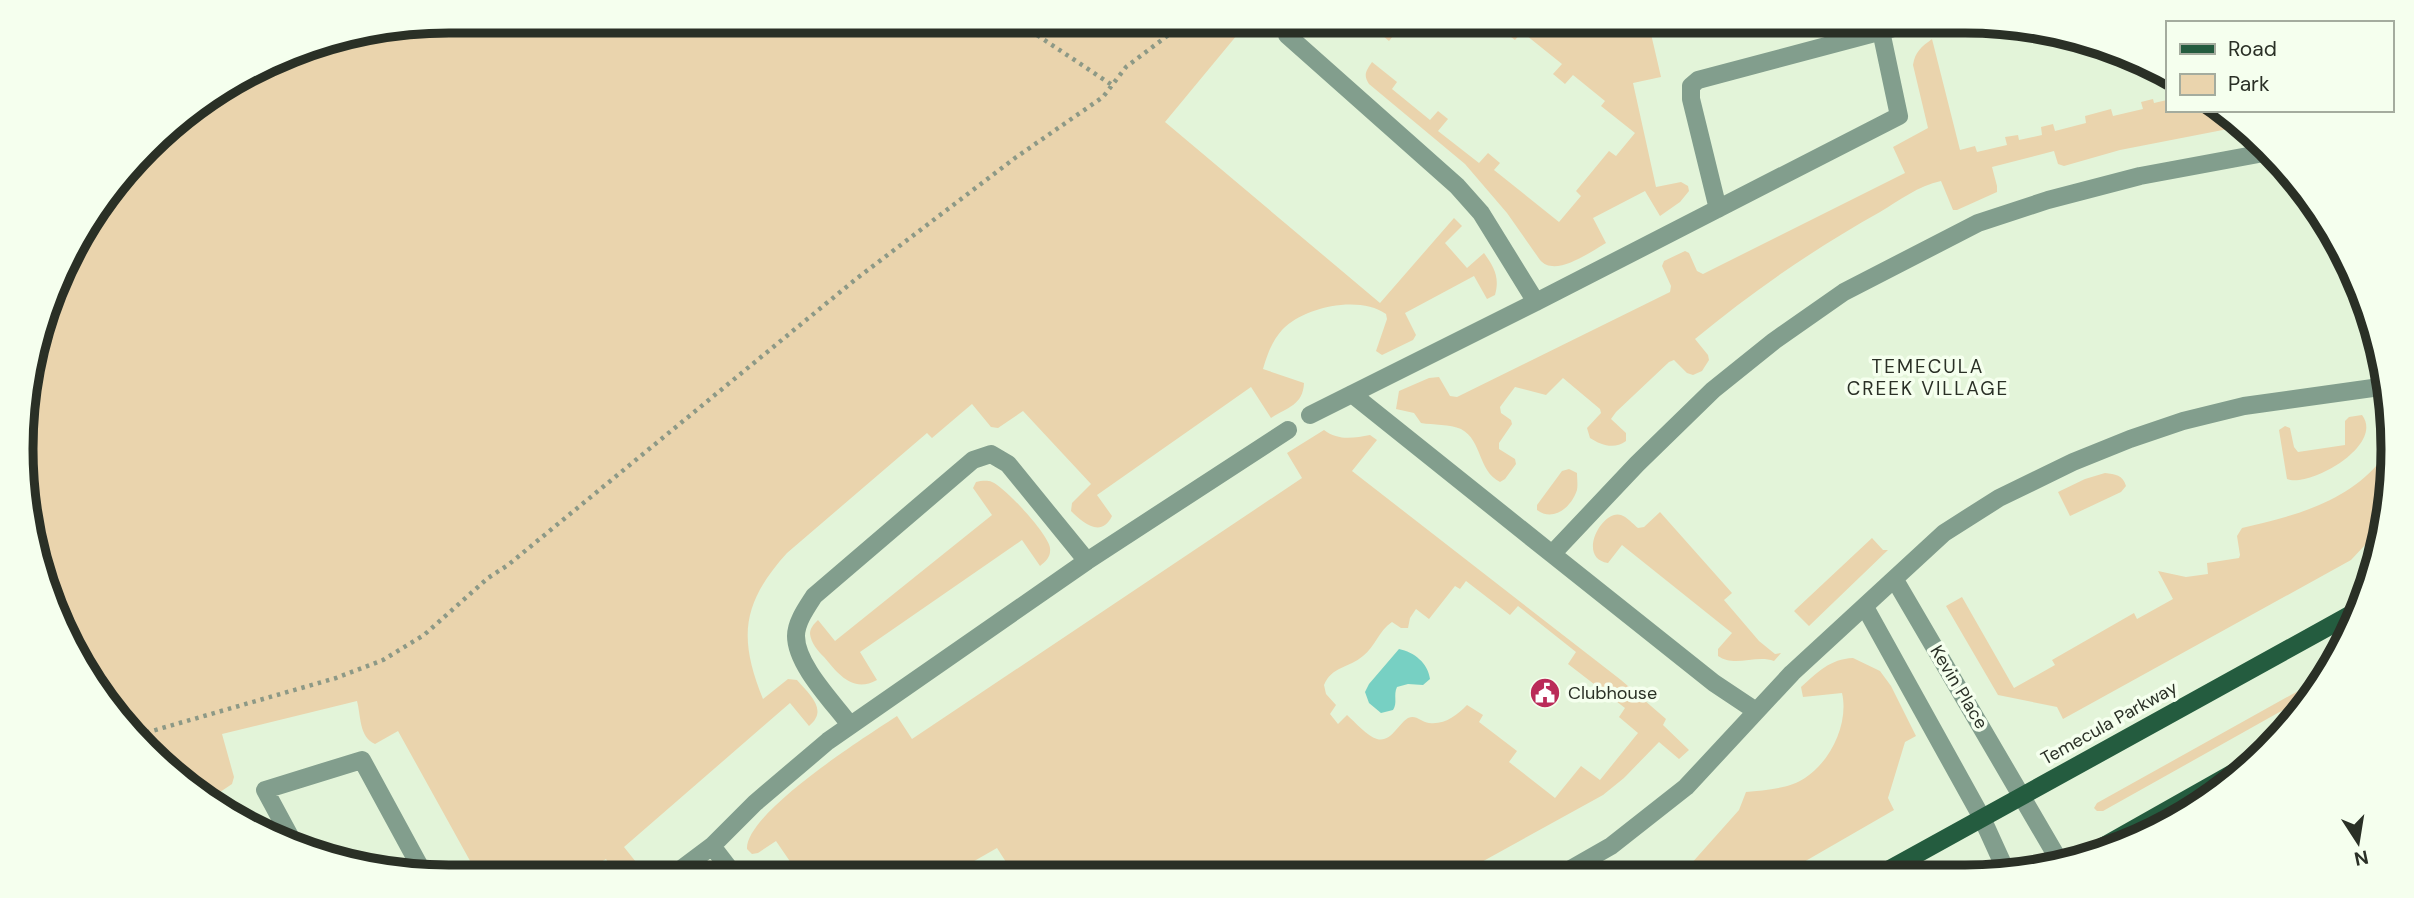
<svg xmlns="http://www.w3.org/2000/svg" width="2414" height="898" font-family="'DM Sans',sans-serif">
<rect width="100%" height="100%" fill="#e3f4d9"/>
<path fill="#ead4ad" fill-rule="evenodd" d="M 449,21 L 1264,21 L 1248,25 L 1242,29 L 1165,122 L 1380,303 L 1454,218 L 1462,226 L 1445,243 L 1467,268 L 1484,253 C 1494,267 1500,277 1495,295 L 1487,299 L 1474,276 L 1405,313 L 1416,335 L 1413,340 L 1382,355 L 1376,351 L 1387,319 L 1386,314 C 1359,295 1304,307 1282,330 C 1272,341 1267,355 1263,369 L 1304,383 C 1303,405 1288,407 1271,418 L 1251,387 L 1097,495 L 1112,516 C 1101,539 1082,522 1071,511 L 1072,503 L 1091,484 L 1023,411 L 998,428 L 991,427 L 972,404 L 932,438 L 927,433 L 787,553 C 742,603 738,637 763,699 L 788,679 L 797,680 C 809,694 829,710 809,726 L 790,703 L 624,847 L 644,872 L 638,877 L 617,877 L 606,859 L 576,877 L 479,877 L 398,731 L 375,744 C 359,737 361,716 357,701 L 222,734 L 234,777 L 232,784 L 211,798 L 211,800 L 189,789 L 93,686 L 29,533 L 25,393 L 78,235 L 167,127 L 311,44 Z
M 1348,21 L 1405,21 L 1389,41 L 1365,21 L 1358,26 Z
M 1510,21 L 1648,21 L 1661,77 L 1633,83 L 1656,187 L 1681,182 L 1688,186 L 1689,191 L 1680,202 L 1660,216 L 1645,191 L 1593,218 L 1606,243 C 1590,252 1555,278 1540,260 L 1507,213 L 1465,164 L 1369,84 C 1363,75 1366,71 1372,62 L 1397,82 L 1392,89 L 1430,120 L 1438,111 L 1448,119 L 1438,131 L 1479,163 L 1488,153 L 1500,163 L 1494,170 L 1559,222 L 1581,196 L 1576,191 L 1609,151 L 1616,156 L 1635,133 L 1601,106 L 1605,101 L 1573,75 L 1565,84 L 1553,74 L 1562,64 L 1522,32 L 1515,40 L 1503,31 Z
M 1932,39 L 1960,150 L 1975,146 L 1977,152 L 2007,145 L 2005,137 L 2018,135 L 2019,140 L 2042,135 L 2041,127 L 2053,124 L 2055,131 L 2086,123 L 2085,116 L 2111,109 L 2113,116 L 2143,109 L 2141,102 L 2153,99 L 2154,103 L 2167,100 L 2167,110 L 2226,110 L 2230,115 L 2233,128 L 2120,150 L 2064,166 L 2058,164 L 2054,151 L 1992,167 L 1997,186 L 1997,192 L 1957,210 L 1953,210 L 1941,181 C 1918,186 1900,200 1880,212 C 1814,249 1753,291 1695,339 L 1708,355 L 1709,360 L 1702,371 L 1693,375 L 1687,373 L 1674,360 L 1669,362 L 1616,412 L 1611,419 L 1626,433 L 1626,441 C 1614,450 1601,445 1590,438 L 1587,428 L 1601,413 L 1600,409 L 1563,378 L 1546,395 L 1515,387 L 1500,407 L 1501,413 L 1511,420 L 1512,424 L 1499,443 L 1499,449 L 1515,459 L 1516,464 L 1505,479 L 1500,482 C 1477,470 1483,441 1461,429 C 1450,424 1433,425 1421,423 L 1414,413 L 1396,409 L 1399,391 L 1429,378 L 1439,377 L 1450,396 L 1457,397 L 1670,292 L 1671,286 L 1662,266 L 1664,261 L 1685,251 L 1689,253 L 1697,271 L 1703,274 L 1905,173 L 1893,147 L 1928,128 L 1913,65 C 1915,52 1921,47 1932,39 Z
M 2362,415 C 2385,445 2310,488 2287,479 L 2279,430 L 2285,426 L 2290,428 L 2294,447 L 2298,452 L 2345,445 L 2345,421 L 2349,417 Z
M 1324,430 C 1338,441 1354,438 1370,435 L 1377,440 L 1352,471 L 1621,680 L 1666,719 L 1663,725 L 1689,750 L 1679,759 L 1659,742 L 1624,778 L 1603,795 L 1458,875 L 1015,876 L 997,848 L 948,876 L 800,876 L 776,841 L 758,853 L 752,854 L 747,849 C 745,813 865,737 897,716 L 912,739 L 1302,478 L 1287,453 ZM 1466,581 L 1510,615 L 1518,606 L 1576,652 L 1568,664 L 1625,708 L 1619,717 L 1638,733 L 1600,780 L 1581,766 L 1555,798 L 1509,762 L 1517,751 L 1479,722 L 1483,715 L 1467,705 C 1457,715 1445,725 1429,723 C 1421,722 1416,714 1408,718 C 1398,724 1391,743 1377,739 C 1367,736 1355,722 1347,715 L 1338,724 L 1330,714 L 1336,705 L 1326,694 L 1324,685 C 1332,666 1349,668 1363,656 C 1375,647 1379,630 1392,622 L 1401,628 L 1408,628 L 1410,618 L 1416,609 L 1429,619 L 1455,586 L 1460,589 Z
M 2385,455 L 2380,529 L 2351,560 L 2063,719 L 2057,707 L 1998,695 L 1946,606 L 1962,597 L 2014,688 L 2055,665 L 2052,660 L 2134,613 L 2137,619 L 2173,599 L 2158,571 L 2186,577 L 2208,574 L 2207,563 L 2239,558 L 2240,555 L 2237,536 L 2242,528 C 2295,516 2352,501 2385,455 Z
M 1569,469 L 1577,473 C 1577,478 1578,485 1577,490 C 1571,508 1553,522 1537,510 L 1537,505 L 1562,471 Z
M 2105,473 C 2115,474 2123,475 2126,486 L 2121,492 L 2070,516 L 2058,492 L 2085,479 Z
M 976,482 C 981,481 987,480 992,482 C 1005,487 1049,535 1050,548 C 1051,557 1046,561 1040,566 L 1022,540 L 860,652 L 877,680 C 853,693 839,675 824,657 C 818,651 811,643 810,634 C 810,628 814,624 818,620 L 835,641 L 992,515 L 973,488 Z
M 1660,512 L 1732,593 L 1724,600 L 1759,641 L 1775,654 L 1781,653 L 1774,661 C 1756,654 1735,668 1718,656 L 1718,649 L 1732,633 L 1622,545 L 1608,563 C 1576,558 1602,509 1621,515 C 1627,517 1633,524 1638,528 L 1644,527 Z
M 1872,538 L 1883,550 L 1888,550 L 1809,626 L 1794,611 Z
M 1853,658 L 1880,671 L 1891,686 L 1916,736 L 1905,742 L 1888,798 L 1894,810 L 1783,874 L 1682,874 L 1739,810 L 1746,792 C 1764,790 1789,789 1805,778 C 1831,761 1849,723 1842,693 L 1803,697 L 1801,687 C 1818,672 1830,659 1853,658 Z
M 2325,676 L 2310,695 L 2103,811 L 2097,811 L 2094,808 L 2097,803 Z"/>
<path fill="#77d0c3" d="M 1399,649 C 1414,652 1428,663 1430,679 L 1423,685 L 1408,684 L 1397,687 C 1393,695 1398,703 1393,710 L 1381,713 L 1369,703 L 1365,692 L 1369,684 Z"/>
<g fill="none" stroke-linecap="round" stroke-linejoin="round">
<path stroke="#8d9986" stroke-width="4.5" stroke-dasharray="3.5 5" stroke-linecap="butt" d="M 1016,21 L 1112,85
M 138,735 L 336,678 L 383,660 L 424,635 L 488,578 L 508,565 L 856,279 L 1015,158 L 1103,97 L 1126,67 L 1171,33 L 1191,21"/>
<path stroke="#829e8d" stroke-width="18" d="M 1287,35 L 1457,186 L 1481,213 L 1536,302
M 1718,209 L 1691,99 L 1691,86 L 1698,80 L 1920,21
M 1352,394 L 1552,554
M 1310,415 L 1536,302 L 1899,116 L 1881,31
M 1895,580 L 2060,862
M 1865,607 L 1982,818 L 2007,873
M 1756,711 L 1714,683 L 1552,554 L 1637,464 L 1713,390 L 1774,341 L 1844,292 L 1978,223 L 2048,200 L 2140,176 L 2264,153
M 850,725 C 833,702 796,665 796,636 C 796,622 807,607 814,596 L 973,460 L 991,454 L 1008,464 L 1087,561
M 292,840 L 265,790 L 362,760 L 424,874
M 712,846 L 735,876
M 1562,874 L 1611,846 L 1686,787 L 1792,673 L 1944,533 L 1999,498 L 2073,462 L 2130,439 L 2183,421 L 2244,406 L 2387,386
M 672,876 L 712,846 L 755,803 L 828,741 L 1087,561 L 1288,430"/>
<path stroke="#245c3f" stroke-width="18" d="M 2093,852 L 2256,760
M 1881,874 L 2357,611"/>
</g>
<defs>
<g id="civic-disc" transform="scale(1.575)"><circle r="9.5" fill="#ba2b58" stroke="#f5ffee"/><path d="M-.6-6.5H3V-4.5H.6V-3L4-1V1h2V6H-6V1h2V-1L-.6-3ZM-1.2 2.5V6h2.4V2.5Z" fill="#fff"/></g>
</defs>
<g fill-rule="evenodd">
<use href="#civic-disc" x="1545" y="693"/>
</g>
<g text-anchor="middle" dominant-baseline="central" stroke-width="7" stroke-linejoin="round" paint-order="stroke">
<g font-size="18" fill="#2a3026" stroke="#f5ffee">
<text transform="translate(1959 687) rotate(59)">Kevin Place</text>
<text transform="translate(2109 723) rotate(-29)">Temecula Parkway</text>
</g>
<g font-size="18" fill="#2a3026" stroke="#f5ffee" text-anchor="start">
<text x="1568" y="693">Clubhouse</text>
</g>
<g font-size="19" letter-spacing="2" fill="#2a3026" stroke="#f5ffee">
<text x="1928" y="366">TEMECULA<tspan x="1928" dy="22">CREEK VILLAGE</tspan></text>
</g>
</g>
<path d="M0 0H2414V898H0ZM449 33H1965A416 416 0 0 1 2381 449V449A416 416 0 0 1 1965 865H449A416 416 0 0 1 33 449V449A416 416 0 0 1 449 33Z" fill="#f5ffee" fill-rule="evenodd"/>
<path fill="none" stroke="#2a3026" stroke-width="9" d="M449 33H1965A416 416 0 0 1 2381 449V449A416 416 0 0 1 1965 865H449A416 416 0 0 1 33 449V449A416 416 0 0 1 449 33Z"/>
<rect x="2166" y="21" width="228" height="91" fill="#f5ffee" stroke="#a4ac9e" stroke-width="2"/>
<rect x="2180" y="44" width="35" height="10" fill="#245c3f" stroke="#a4ac9e" stroke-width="2"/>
<text x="2228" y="56" font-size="21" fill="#2a3026">Road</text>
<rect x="2180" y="74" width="35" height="21" fill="#ead4ad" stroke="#a4ac9e" stroke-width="2"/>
<text x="2228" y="91" font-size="21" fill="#2a3026">Park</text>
<g transform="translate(2358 842) rotate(168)" stroke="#f5ffee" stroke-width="5" paint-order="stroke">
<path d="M0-5L12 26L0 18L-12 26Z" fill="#2a3026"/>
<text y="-10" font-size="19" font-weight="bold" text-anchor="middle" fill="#2a3026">N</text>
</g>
</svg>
